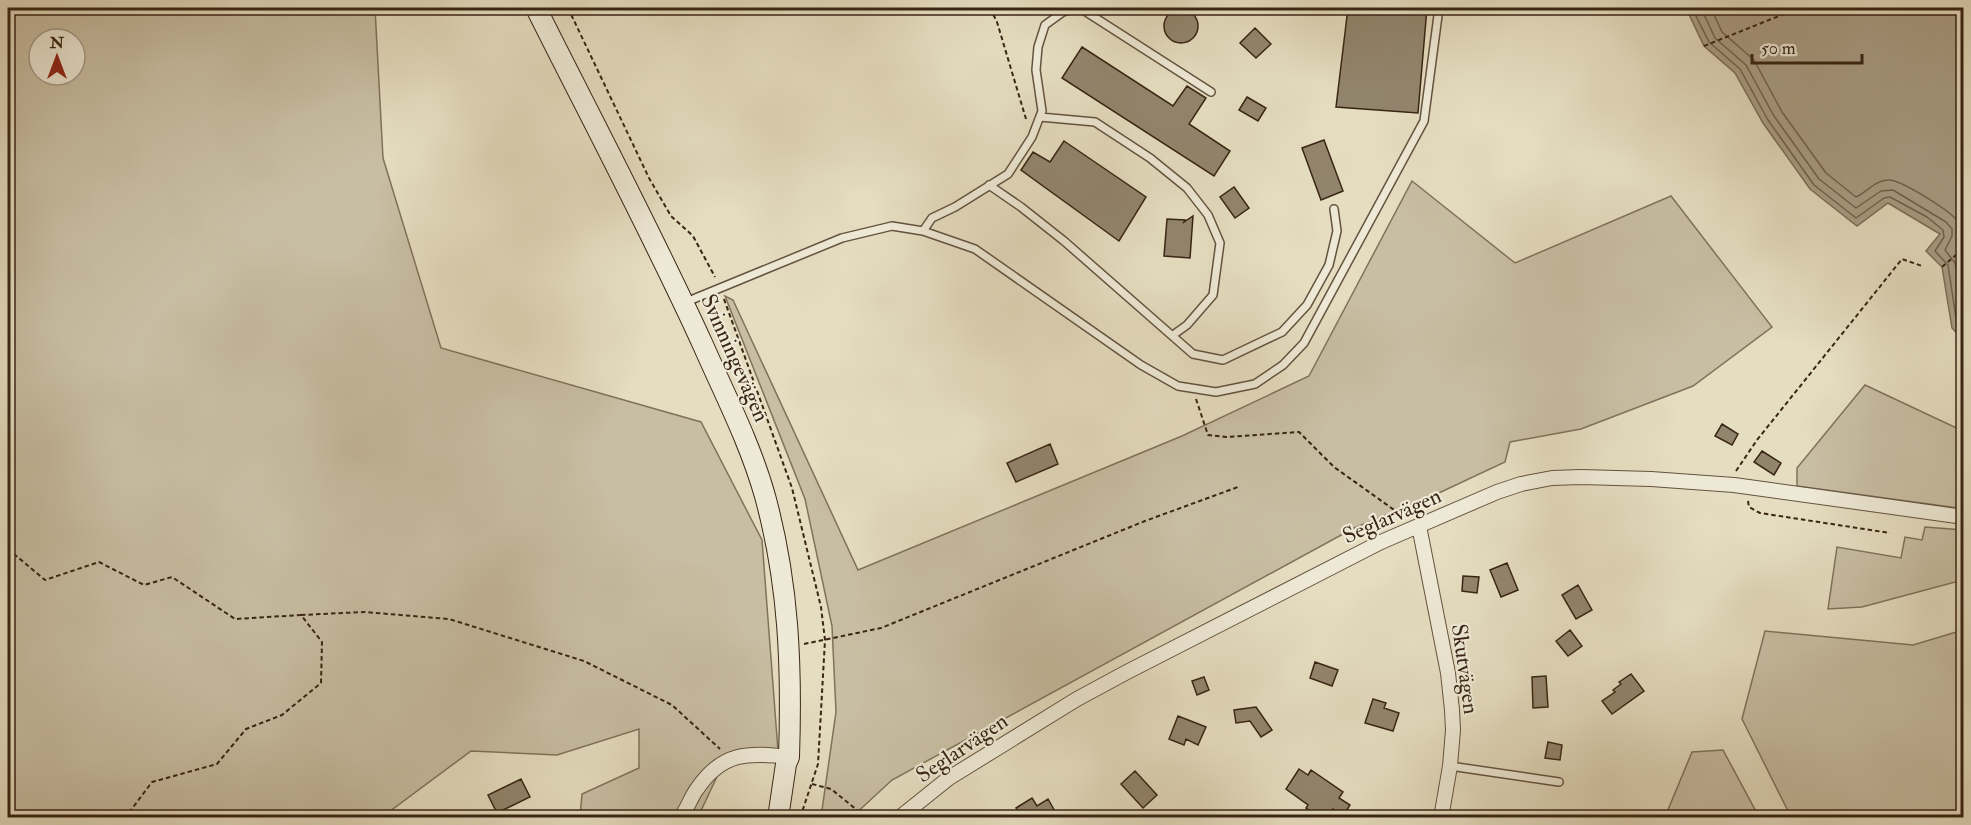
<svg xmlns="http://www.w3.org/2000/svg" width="1971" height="825" font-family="'IM FELL Double Pica',serif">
<rect width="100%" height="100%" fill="#e5ddc0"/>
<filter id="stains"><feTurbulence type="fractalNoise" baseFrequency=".00333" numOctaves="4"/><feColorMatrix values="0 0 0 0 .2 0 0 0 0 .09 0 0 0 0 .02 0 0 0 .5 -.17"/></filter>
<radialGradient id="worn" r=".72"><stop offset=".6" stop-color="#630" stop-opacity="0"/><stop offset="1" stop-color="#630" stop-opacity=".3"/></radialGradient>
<path fill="#c8bea3" stroke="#80725c" stroke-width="1.5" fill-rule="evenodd" d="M 8,8 L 375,8 L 383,158 L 441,348 L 701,422 L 762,540 L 778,751 L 722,766 L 698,817 L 580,817 L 582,794 L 639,768 L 639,729 L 557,755 L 471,751 L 382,817 L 8,817 ZM 39,39 L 75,39 L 75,75 L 39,75 Z
M 1412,181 L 1515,263 L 1671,196 L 1772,327 L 1693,386 L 1581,429 L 1510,442 L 1505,462 L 1426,499 L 1354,528 L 892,780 L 852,817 L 821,817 L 836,712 L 832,626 L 805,499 L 725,296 L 733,300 L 858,570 L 1182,436 L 1309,376 Z
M 1865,385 L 1963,431 L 1963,500 L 1958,508 L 1797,486 L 1797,468 Z
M 1925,527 L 1963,530 L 1963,580 L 1862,607 L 1828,609 L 1837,547 L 1901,558 L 1905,537 L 1922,540 Z
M 1963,630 L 1963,817 L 1791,817 L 1742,719 L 1765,631 L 1913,645 Z
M 1723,750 L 1759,817 L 1665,817 L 1692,752 Z"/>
<path fill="#aa9e86" stroke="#7c6e58" stroke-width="1.5" d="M 1686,8 L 1963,8 L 1963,340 L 1952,328 L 1942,267 L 1926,251 L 1940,234 L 1888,203 L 1857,226 L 1810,189 L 1763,123 L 1735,73 L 1704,46 Z"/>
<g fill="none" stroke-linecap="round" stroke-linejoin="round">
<path stroke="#71624d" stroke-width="1.5" d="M 1692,8 L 1709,42 L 1740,69 L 1768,120 L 1814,185 L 1856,218 L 1884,198 L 1890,197 L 1927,217 L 1943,230 L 1944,237 L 1935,251 L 1948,265 L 1957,325 L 1964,331
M 1701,8 L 1715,38 L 1746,65 L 1774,116 L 1819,179 L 1856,208 L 1881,191 L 1893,190 L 1946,222 L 1952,229 L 1952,236 L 1945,250 L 1955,263 L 1964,316
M 1711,8 L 1722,32 L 1754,60 L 1782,112 L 1826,173 L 1856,197 C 1867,192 1875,180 1889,180 C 1901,180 1953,212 1959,223 C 1964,232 1961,241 1957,250 L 1964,261"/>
</g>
<path fill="#92856d" stroke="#382514" stroke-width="1.5" d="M 1348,8 L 1427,8 L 1418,113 L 1336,107 Z
M1164 26a17 17 0 1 1 34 0a17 17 0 1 1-34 0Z
M 1255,28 L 1271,44 L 1256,58 L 1240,43 Z
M 1082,47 L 1173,106 L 1187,86 L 1206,98 L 1189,124 L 1230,151 L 1214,176 L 1062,78 Z
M 1247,97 L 1266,108 L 1258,121 L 1239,110 Z
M 1324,140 L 1343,191 L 1321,200 L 1302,148 Z
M 1064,141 L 1146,197 L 1119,241 L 1021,170 L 1033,152 L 1050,162 Z
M 1234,187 L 1249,208 L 1235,218 L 1220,197 Z
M 1193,216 L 1190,258 L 1164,256 L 1167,219 L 1185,220 L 1184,222 Z
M 1722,424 L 1738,434 L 1732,445 L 1715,436 Z
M 1050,444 L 1058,464 L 1016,482 L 1007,463 Z
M 1762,451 L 1781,463 L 1774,475 L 1754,462 Z
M 1507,563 L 1518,590 L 1501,597 L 1490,570 Z
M 1463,576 L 1479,577 L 1477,593 L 1462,591 Z
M 1578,585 L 1592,610 L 1576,619 L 1562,595 Z
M 1570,630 L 1582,646 L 1568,656 L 1556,641 Z
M 1315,662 L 1338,670 L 1332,686 L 1310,678 Z
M 1631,674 L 1644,691 L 1612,714 L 1602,701 L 1615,692 L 1613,690 L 1621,684 L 1619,682 Z
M 1546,676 L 1548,707 L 1533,708 L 1532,677 Z
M 1204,677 L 1209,690 L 1197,695 L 1192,681 Z
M 1373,699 L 1386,703 L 1384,708 L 1399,713 L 1393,731 L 1365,723 Z
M 1256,707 L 1272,730 L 1261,737 L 1250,721 L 1236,723 L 1234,710 Z
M 1178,716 L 1206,727 L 1198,745 L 1186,739 L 1184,745 L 1169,739 Z
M 1548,742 L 1562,745 L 1560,760 L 1545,758 Z
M 1299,769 L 1308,775 L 1311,770 L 1343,792 L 1339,798 L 1350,805 L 1343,816 L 1333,809 L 1327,818 L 1320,818 L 1306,808 L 1308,805 L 1286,789 Z
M 1135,771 L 1157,795 L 1143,808 L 1121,784 Z
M 521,779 L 530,797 L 497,813 L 488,795 Z
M 1032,798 L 1037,806 L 1048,799 L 1056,813 L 1049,818 L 1017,818 L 1021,815 L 1016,808 Z"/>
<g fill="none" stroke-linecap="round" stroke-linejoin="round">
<g stroke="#63533f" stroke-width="10">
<path id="service" d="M 1080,8 L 1211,92
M 1040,117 L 1095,122 L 1150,158 L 1187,188 L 1208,215 L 1220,243 L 1213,295 L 1187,325 L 1173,335
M 989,185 L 1021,207 L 1064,241 L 1193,354 L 1223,360 L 1282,332 L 1307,305 L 1329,265 L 1337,231 L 1334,209
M 923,231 L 932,218 L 955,207 L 1008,174 L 1032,137 L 1042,111 L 1036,70 L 1038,47 L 1045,25 L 1063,12 L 1077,8
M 686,302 L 842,238 L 892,226 L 923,231 L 975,249 L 1141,365 L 1178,386 L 1216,392 L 1255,384 L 1283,365 L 1304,343 L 1424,121 L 1439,8
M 1450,766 L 1559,782"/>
</g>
<g stroke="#63533f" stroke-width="16">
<path id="minor" d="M 1419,526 L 1448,673 L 1452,710 L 1453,730 L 1450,766 L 1441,818
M 680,818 C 688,809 690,798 697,789 C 722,752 748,752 789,757
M 899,818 L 949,778 L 1077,699 L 1127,672 L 1381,542 L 1497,492 L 1521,484 L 1552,478 L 1581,477 L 1651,479 L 1734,485 L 1964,517"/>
</g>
<g stroke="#382514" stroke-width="22">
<path id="secondary" d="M 536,8 C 592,120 651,231 703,345 C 725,395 750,443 765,496 C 789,584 792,666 789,757 L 786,764 L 778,818"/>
</g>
<path stroke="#382514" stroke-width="2" stroke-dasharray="4.5 3" stroke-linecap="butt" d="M 568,8 L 649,178 L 671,216 L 693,236 L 715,277
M 990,8 L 997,22 L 1026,119
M 1704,46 L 1799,8
M 1942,267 L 1964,248
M 724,299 L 792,488 L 821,607 L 825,640 L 818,764 L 800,818
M 1196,399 L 1208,435 L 1226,437 L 1299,432 L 1334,467 L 1404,517
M 1736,471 L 1757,440 L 1902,259 L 1922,266
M 1748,501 L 1749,507 L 1760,513 L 1890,533
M 8,549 L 45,580 L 99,562 L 144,585 L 172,577 L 235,619 L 301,615 L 322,642 L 321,683 L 282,715 L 246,729 L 217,764 L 152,782 L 125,818
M 301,615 L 364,612 L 449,619 L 584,661 L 672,705 L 720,749
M 804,644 L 881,628 L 1145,521 L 1238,487
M 812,784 L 831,789 L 867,818"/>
<use href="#service" stroke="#eee9d6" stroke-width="7"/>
<use href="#minor" stroke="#eee9d6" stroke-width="14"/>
<use href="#secondary" stroke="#eee9d6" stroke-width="20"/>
</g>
<g text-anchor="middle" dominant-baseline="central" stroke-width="4.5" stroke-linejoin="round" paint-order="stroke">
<g font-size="22" fill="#382514" stroke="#eee9d6">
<text transform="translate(735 358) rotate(66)">Svinningevägen</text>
<text transform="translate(1392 516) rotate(-24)">Seglarvägen</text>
<text transform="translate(1465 669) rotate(82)">Skutvägen</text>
<text transform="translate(962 748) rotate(-34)">Seglarvägen</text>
</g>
</g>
<rect width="1971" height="825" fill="none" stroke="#e5ddc0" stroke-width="30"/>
<rect x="9" y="9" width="1953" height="807" fill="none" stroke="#382514" stroke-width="3"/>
<rect x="15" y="15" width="1941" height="795" fill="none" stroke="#382514" stroke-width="1.5"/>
<g transform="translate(57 57)"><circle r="28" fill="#eee9d6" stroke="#a59b88" stroke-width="1.5"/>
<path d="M0-4.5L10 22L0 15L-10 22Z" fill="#8f2418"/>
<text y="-9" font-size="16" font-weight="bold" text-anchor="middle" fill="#382514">N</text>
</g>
<path d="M1752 54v9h110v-9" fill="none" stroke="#382514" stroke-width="3"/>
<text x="1761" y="54" font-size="18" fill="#382514" stroke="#eee9d6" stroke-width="4.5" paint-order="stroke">50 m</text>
<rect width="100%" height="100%" filter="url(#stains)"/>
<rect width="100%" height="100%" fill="url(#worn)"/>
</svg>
